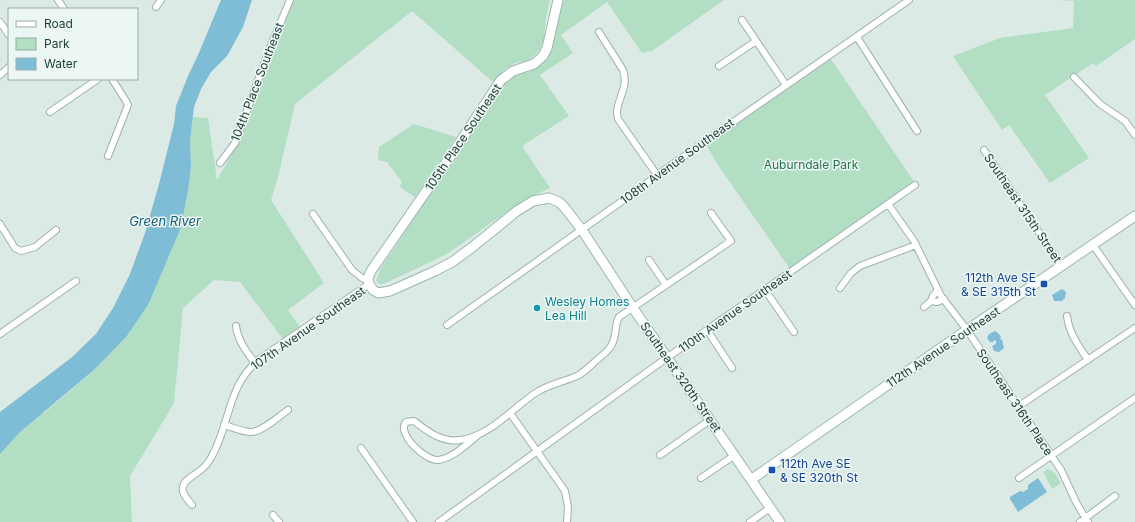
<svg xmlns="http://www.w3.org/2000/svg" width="1135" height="522" font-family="Inter,sans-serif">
<rect width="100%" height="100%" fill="#dceae6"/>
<path fill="#b2dec3" d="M 293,0 L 550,0 L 546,17 L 544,39 L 539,51 L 529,60 L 515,63 L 505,69 L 493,82 L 412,11 L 295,104 L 278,177 L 271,200 L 324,283 L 288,310 L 300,327 L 283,339 L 240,282 L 214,280 L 183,308 L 174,403 L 130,476 L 132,522 L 0,522 L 0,426 L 36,404 L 43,414 L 95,369 L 130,333 L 184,162 L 191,172 L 190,141 L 193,117 L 208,118 L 217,180 L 240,139 Z
M 564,0 L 724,0 L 652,51 L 642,53 L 607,2 L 561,35 L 573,53 L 540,75 L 569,116 L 522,146 L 550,188 L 524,200 L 447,254 L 388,282 L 382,284 L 379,284 L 376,280 L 381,268 L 502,86 C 506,82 511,78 517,75 C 523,73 529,73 534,69 C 559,51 554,25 564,0 Z
M 1059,0 L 1135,0 L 1135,39 L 1096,66 L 1093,63 L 1045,95 L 1089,158 L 1050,183 L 1009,125 L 1002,130 L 953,56 L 1000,38 L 1073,28 L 1074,1 Z
M 831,59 L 915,183 L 790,269 L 718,165 L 706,145 Z
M 414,124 L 456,137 L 415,197 L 401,188 L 400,185 L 402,182 L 387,162 L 378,160 L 379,147 Z
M 1048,469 L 1054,472 L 1061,483 L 1052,489 L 1043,472 Z"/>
<path fill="#7ebdd5" d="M 221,0 L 252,0 L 243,27 L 227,56 L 211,72 L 201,89 L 194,107 L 190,141 L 191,167 L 188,190 L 181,227 L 149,303 L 127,336 L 95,369 L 20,432 L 0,454 L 0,412 L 71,358 L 96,334 L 113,308 L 130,274 L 145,233 L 159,184 L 174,124 L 176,106 L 188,76 L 198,55 Z
M 1062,289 L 1066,292 L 1065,298 L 1062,301 L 1054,301 L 1052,295 Z
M 995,331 L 999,334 L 1001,337 L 1000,339 L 1002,340 L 1004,348 L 999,352 L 994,351 L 992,346 L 996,344 L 996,341 L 994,340 L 993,342 L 990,342 L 987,338 L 989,334 Z
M 1038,478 L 1047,492 L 1018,512 L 1010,499 L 1010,497 L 1020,491 L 1023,492 L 1028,489 L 1028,485 Z"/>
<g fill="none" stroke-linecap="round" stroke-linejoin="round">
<g stroke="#9fb2ae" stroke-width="8">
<path id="street" d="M 58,0 L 64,9
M 156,7 L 161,0
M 742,20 L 786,85
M 0,22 L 9,35
M 599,32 L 623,70 C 630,90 613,102 618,119 L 657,175
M 857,37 L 917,131
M 719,66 L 756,41
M 0,75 L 9,67
M 1074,77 L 1100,104 L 1125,121 L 1135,135
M 50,112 L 98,79
M 984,150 L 1062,267
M 108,156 L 128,105 L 126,101 L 112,79
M 220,163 L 235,143 L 271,45 L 290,0
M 888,204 L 914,241 L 941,296 L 967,330 L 1061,470 L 1077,504 L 1088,522
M 313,214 L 352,270 L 362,278 L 369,280
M 0,224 L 15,248 L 21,251 L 35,247 L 56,230
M 1093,245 L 1135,305
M 649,260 L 666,285
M 840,288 L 851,273 L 860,266 L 916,245
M 765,290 L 794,332
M 938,290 L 933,296 L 931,301 L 937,302 L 944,299
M 924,307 L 931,301
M 1067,316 C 1069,333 1078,345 1088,360
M 447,325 L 642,187 L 657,175 L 909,0
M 236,326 C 238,341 246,351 255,363
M 707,330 L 732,368
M 0,334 L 76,281
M 1019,406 L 1135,328
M 510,413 L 565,491 L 568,507 L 567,522
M 224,425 C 232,427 242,432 251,432 C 262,432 279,416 288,410
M 478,435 C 467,444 453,458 438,460 C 425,461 396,433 406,422 L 414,421 C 427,431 442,443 460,440 C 491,436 512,408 537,392 C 550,384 563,382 577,376 C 585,372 591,365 598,359 C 603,355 608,351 611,346 C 617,337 614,326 619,317 L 731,241 L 711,213
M 361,448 L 413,522
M 660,455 L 710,420
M 701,478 L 735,455
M 1019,478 L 1135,398
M 192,505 C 188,500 181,493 183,487 C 184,480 193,476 198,472 C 204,468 209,462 212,456 C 231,422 227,384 261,358 L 369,284
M 273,515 L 279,522
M 439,522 L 668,357 L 915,185
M 750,522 L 770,508
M 1080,522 L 1115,496"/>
</g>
<g stroke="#9ab7b0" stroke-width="11">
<path id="secondary" d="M 558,0 L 547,48 L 543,56 L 534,64 L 513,71 L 501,80 L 454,151 L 371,271 L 368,278 L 369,284 L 373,290 L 378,293 L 390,291 L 435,271 L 452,262 L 470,249 L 517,211 L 533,201 L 549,198 L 559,202 L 565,208 L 582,230 L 633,308 L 780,522
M 752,479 L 967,330 L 1135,216"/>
</g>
<use href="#street" stroke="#fff" stroke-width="6"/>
<use href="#secondary" stroke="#fff" stroke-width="9"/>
</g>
<g fill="#1a4fb4" stroke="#ecf7f3" stroke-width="1.5">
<rect x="1040" y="280" width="8" height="8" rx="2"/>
<rect x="768" y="466" width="8" height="8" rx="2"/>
</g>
<circle fill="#0f9aa8" stroke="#ecf7f3" stroke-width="1.5" cx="537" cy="308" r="4"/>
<g text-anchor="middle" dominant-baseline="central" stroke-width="3" stroke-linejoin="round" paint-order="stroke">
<g font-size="12" fill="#1d3a36" stroke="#ecf7f3">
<text transform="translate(257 82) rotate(-69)">104th Place Southeast</text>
<text transform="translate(463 137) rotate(-56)">105th Place Southeast</text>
<text transform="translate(677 161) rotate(-36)">108th Avenue Southeast</text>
<text transform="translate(1023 208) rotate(56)">Southeast 315th Street</text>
<text transform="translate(735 311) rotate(-35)">110th Avenue Southeast</text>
<text transform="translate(308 328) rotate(-35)">107th Avenue Southeast</text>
<text transform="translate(943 347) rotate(-34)">112th Avenue Southeast</text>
<text transform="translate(681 377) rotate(55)">Southeast 320th Street</text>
<text transform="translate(1015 402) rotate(56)">Southeast 316th Place</text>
</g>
<g font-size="12" fill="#24744d" stroke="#ecf7f3">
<text x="811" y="164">Auburndale Park</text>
</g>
<g font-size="12" fill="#164399" stroke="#ecf7f3" text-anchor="end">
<text x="1036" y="277">112th Ave SE<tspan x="1036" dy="14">&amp; SE 315th St</tspan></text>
<text x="780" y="463" text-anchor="start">112th Ave SE<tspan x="780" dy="14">&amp; SE 320th St</tspan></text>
</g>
<g font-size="12" fill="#0d838f" stroke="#ecf7f3" text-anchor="start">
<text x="545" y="301">Wesley Homes<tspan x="545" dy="14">Lea Hill</tspan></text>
</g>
<g font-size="13" font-style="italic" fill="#135c7a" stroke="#ecf7f3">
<text x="165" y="221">Green River</text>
</g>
</g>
<rect x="8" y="8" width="130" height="72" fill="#ecf7f3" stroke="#99aba7"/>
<rect x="16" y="21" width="20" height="6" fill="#ffffff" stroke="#99aba7"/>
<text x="44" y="28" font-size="12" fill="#1d3a36">Road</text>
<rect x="16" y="38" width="20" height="12" fill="#b2dec3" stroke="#99aba7"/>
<text x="44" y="48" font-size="12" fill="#1d3a36">Park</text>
<rect x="16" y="58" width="20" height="12" fill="#7ebdd5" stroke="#99aba7"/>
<text x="44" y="68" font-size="12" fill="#1d3a36">Water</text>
</svg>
